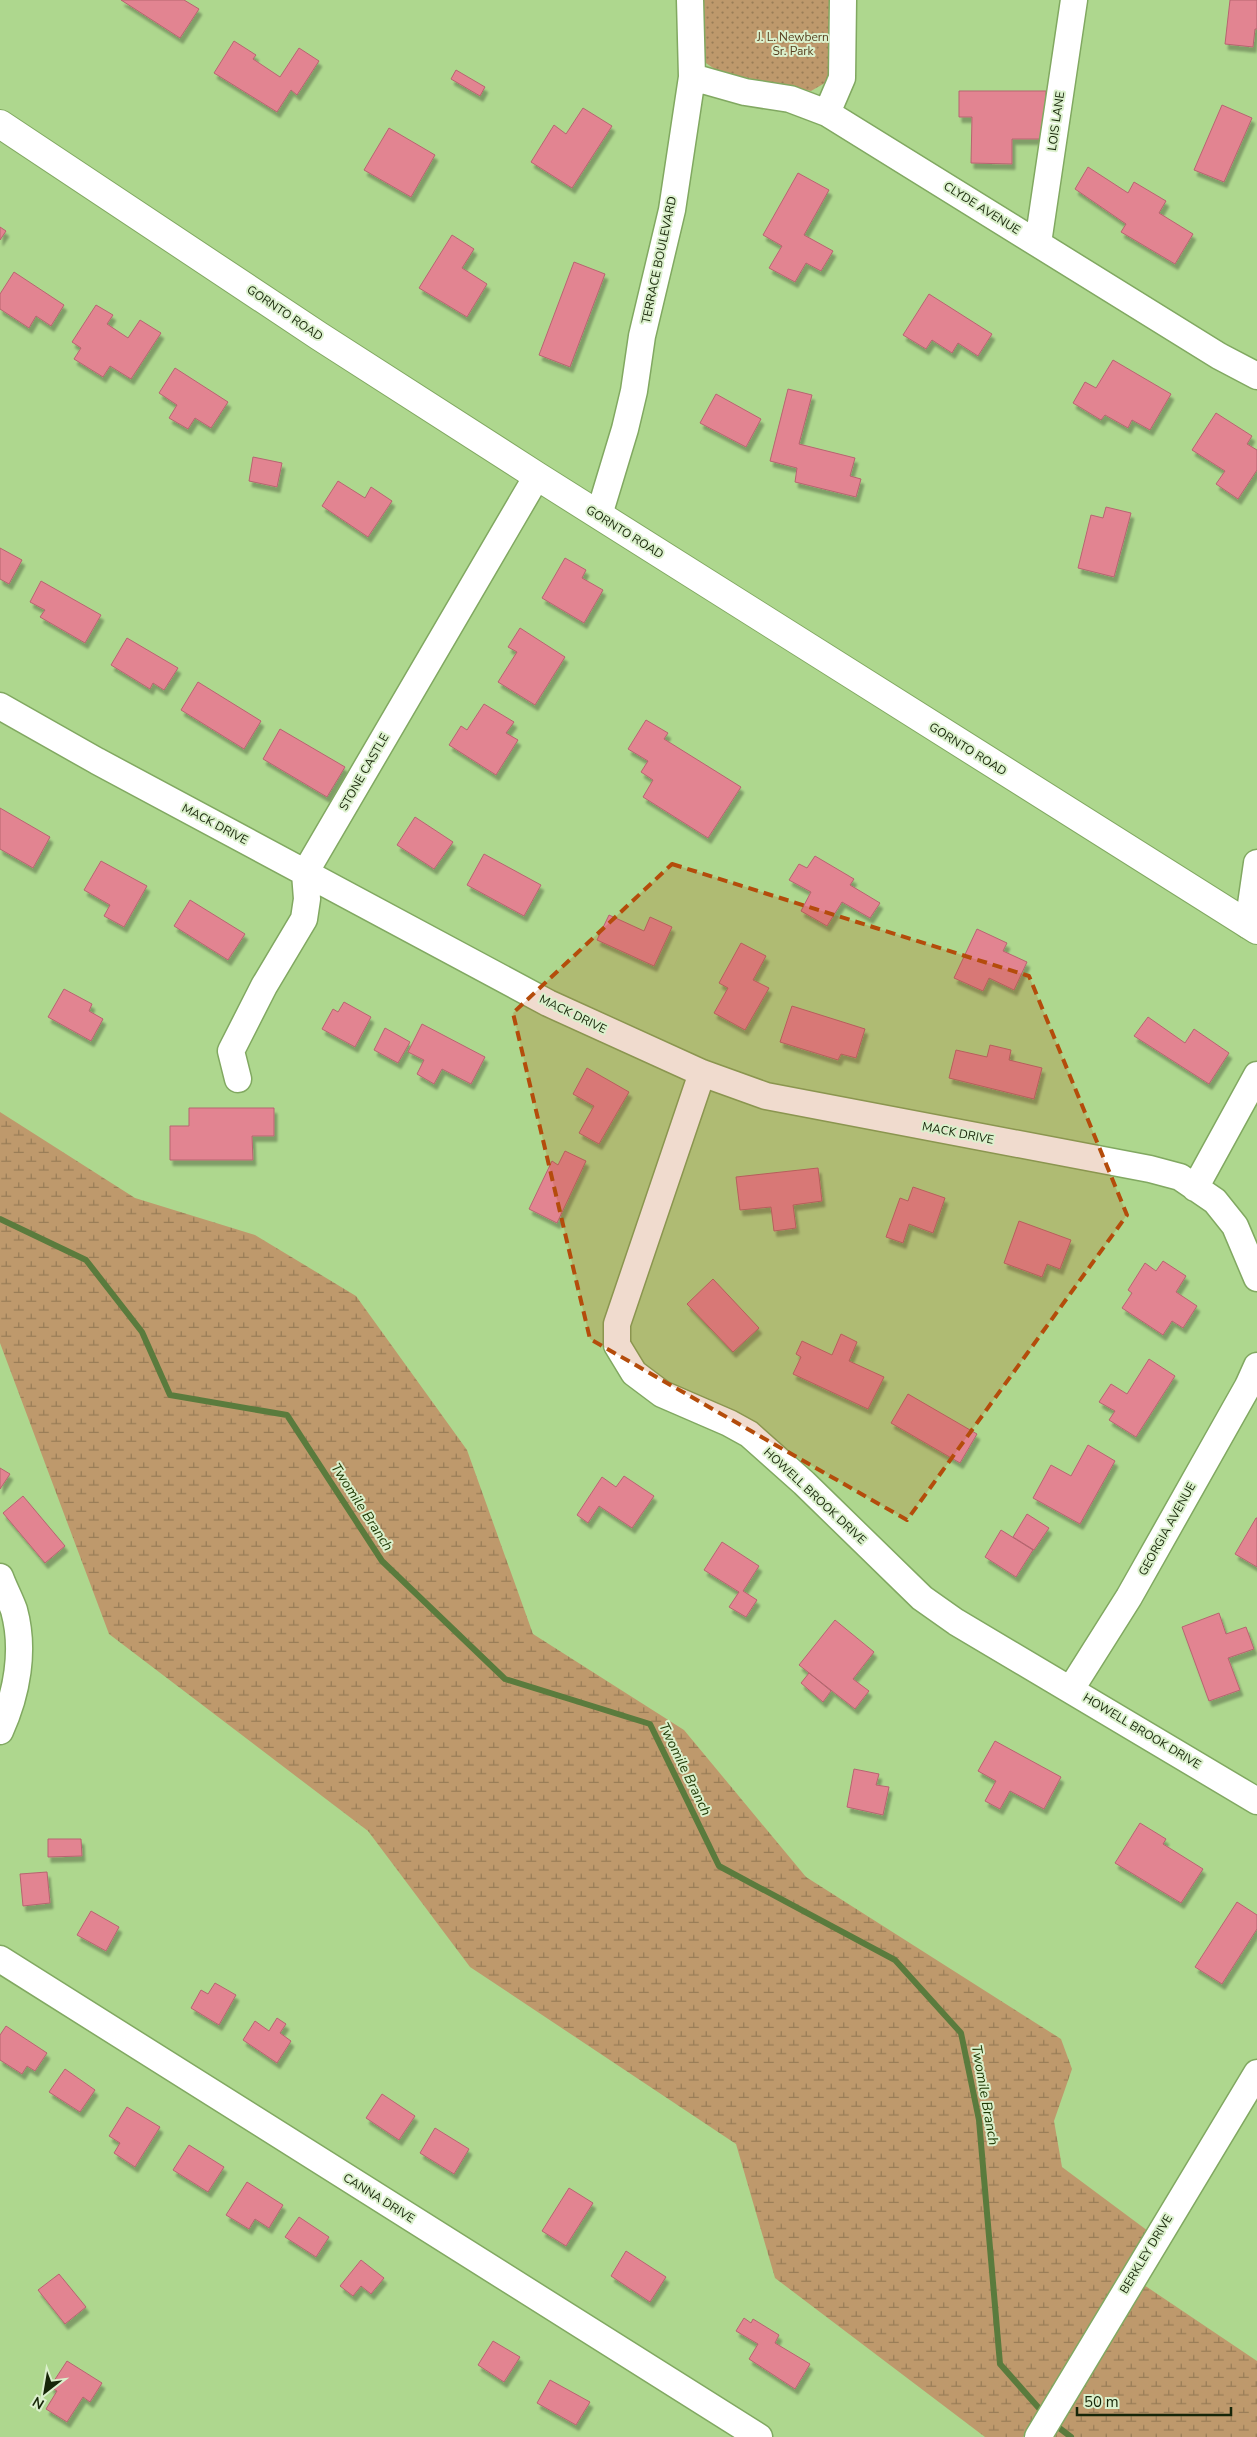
<svg xmlns="http://www.w3.org/2000/svg" width="1257" height="2437" font-family="'Nunito Sans',sans-serif">
<defs>
<pattern id="wetland-marsh" width="20" height="14" patternUnits="userSpaceOnUse" patternTransform="scale(1.25)"><rect width="20" height="14" fill="#be996c"/><path d="M1 5h8M5 5V1M11 12h8M15 12V8" fill="none" stroke="#997d57"/></pattern>
<pattern id="park-dots" width="8" height="8" patternUnits="userSpaceOnUse" patternTransform="scale(1.25)"><rect width="8" height="8" fill="#be996c"/><path d="M2 2h.1M6 6h.1" fill="none" stroke="#997d57" stroke-width="1.8" stroke-linecap="round"/></pattern>
<filter id="shadow"><feDropShadow dx="3" dy="5.5" stdDeviation="1" flood-color="#0004"/></filter>
</defs>
<rect width="100%" height="100%" fill="#aed78e"/>
<path fill="url(#wetland-marsh)" d="M 0,1112 L 135,1198 L 255,1235 L 356,1296 L 467,1450 L 533,1634 L 684,1730 L 806,1877 L 1061,2039 L 1072,2069 L 1054,2121 L 1062,2167 L 1148,2231 L 1023,2437 L 985,2437 L 775,2278 L 736,2144 L 470,1967 L 368,1831 L 109,1634 L 0,1343 Z
M 1144,2285 L 1257,2361 L 1257,2437 L 1054,2437 Z"/>
<path fill="url(#park-dots)" d="M 700,0 L 838,0 L 837,76 L 811,91 L 719,72 L 703,61 Z"/>
<g fill="none" stroke-linecap="round" stroke-linejoin="round">
<path stroke="#5a7b3d" stroke-width="6" d="M 0,1219 L 86,1260 L 142,1332 L 170,1395 L 287,1415 L 382,1561 L 505,1679 L 650,1724 L 719,1866 L 895,1960 L 961,2033 L 979,2120 L 1000,2364 L 1045,2415
M 1054,2424 L 1071,2437"/>
</g>
<path fill="#e28491" stroke="#b76470" filter="url(#shadow)" d="M 121,0 L 184,0 L 199,9 L 180,38 Z
M 1230,0 L 1257,0 L 1257,29 L 1255,29 L 1253,47 L 1225,44 Z
M 234,41 L 256,55 L 253,59 L 280,77 L 299,48 L 319,61 L 297,95 L 291,90 L 277,112 L 214,73 Z
M 456,70 L 485,87 L 480,96 L 451,79 Z
M 959,91 L 1046,91 L 1046,139 L 1012,139 L 1012,164 L 971,163 L 972,117 L 959,117 Z
M 1222,105 L 1252,118 L 1224,182 L 1194,170 Z
M 583,108 L 612,126 L 572,188 L 531,162 L 554,125 L 566,134 Z
M 389,128 L 435,155 L 411,197 L 364,170 Z
M 1088,167 L 1128,193 L 1134,182 L 1166,201 L 1159,213 L 1193,234 L 1175,264 L 1121,232 L 1126,224 L 1075,189 Z
M 798,173 L 829,190 L 804,235 L 833,251 L 821,271 L 806,263 L 795,282 L 769,268 L 782,246 L 763,235 Z
M 0,227 L 6,231 L 0,240 Z
M 452,235 L 474,249 L 462,268 L 487,284 L 467,317 L 419,288 Z
M 574,262 L 605,274 L 570,367 L 539,355 Z
M 14,272 L 64,305 L 51,326 L 36,316 L 29,328 L 0,309 L 0,294 Z
M 929,294 L 992,334 L 978,356 L 958,343 L 952,353 L 932,340 L 926,349 L 903,335 Z
M 96,305 L 113,315 L 107,324 L 128,338 L 140,320 L 161,333 L 131,379 L 110,366 L 103,377 L 74,359 L 81,348 L 72,342 Z
M 1113,360 L 1171,394 L 1150,430 L 1132,420 L 1128,428 L 1105,415 L 1101,420 L 1073,403 L 1085,382 L 1096,388 Z
M 175,368 L 228,402 L 211,428 L 195,418 L 188,429 L 169,418 L 177,405 L 159,393 Z
M 788,389 L 812,395 L 799,444 L 855,458 L 850,476 L 861,479 L 856,497 L 795,482 L 797,468 L 770,461 Z
M 716,394 L 761,419 L 746,447 L 700,423 Z
M 1216,413 L 1252,436 L 1247,444 L 1257,450 L 1257,470 L 1238,499 L 1216,484 L 1225,471 L 1192,450 Z
M 253,457 L 282,463 L 277,487 L 249,481 Z
M 338,481 L 365,498 L 371,487 L 392,501 L 368,537 L 322,506 Z
M 1106,507 L 1131,513 L 1114,577 L 1078,568 L 1091,515 L 1103,518 Z
M 0,548 L 22,560 L 9,584 L 0,579 Z
M 565,558 L 586,570 L 582,578 L 603,590 L 584,623 L 542,598 Z
M 41,581 L 101,615 L 85,643 L 40,617 L 45,610 L 30,602 Z
M 520,628 L 565,657 L 535,705 L 498,682 L 517,652 L 508,647 Z
M 127,638 L 178,668 L 164,690 L 153,683 L 150,689 L 111,665 Z
M 198,682 L 261,721 L 244,749 L 181,710 Z
M 484,704 L 514,722 L 506,733 L 518,740 L 496,775 L 449,745 L 461,726 L 467,730 Z
M 646,720 L 668,733 L 664,739 L 741,787 L 708,838 L 643,797 L 653,780 L 641,772 L 648,761 L 628,749 Z
M 280,729 L 345,767 L 327,797 L 263,759 Z
M 0,808 L 50,837 L 33,868 L 0,849 Z
M 415,817 L 453,842 L 434,869 L 397,845 Z
M 484,854 L 541,885 L 524,916 L 467,885 Z
M 815,856 L 854,879 L 850,885 L 880,903 L 870,918 L 842,902 L 827,926 L 801,911 L 811,892 L 789,880 L 799,864 L 807,868 Z
M 101,861 L 147,886 L 124,927 L 104,916 L 110,905 L 84,890 Z
M 190,900 L 245,934 L 228,960 L 174,926 Z
M 609,915 L 644,931 L 650,917 L 672,927 L 654,966 L 597,940 Z
M 977,929 L 1007,943 L 1003,951 L 1027,962 L 1014,990 L 989,978 L 983,991 L 954,978 Z
M 741,943 L 766,956 L 753,980 L 769,988 L 745,1030 L 714,1013 L 728,988 L 719,983 Z
M 64,989 L 92,1004 L 89,1011 L 103,1019 L 91,1041 L 48,1017 Z
M 344,1002 L 371,1017 L 355,1047 L 322,1029 L 333,1009 L 338,1012 Z
M 792,1006 L 865,1029 L 856,1058 L 841,1054 L 838,1060 L 780,1042 Z
M 1148,1017 L 1185,1043 L 1194,1029 L 1229,1053 L 1209,1084 L 1134,1036 Z
M 422,1024 L 485,1057 L 471,1084 L 442,1069 L 434,1084 L 417,1074 L 424,1060 L 408,1052 Z
M 385,1028 L 410,1042 L 398,1063 L 374,1050 Z
M 990,1045 L 1011,1050 L 1009,1060 L 1042,1068 L 1034,1099 L 949,1078 L 956,1050 L 987,1057 Z
M 587,1068 L 629,1092 L 599,1144 L 579,1133 L 594,1106 L 573,1094 Z
M 189,1108 L 274,1108 L 274,1136 L 252,1136 L 253,1160 L 170,1160 L 170,1126 L 189,1126 Z
M 565,1151 L 586,1161 L 557,1223 L 529,1209 L 552,1161 L 558,1165 Z
M 818,1168 L 822,1201 L 793,1205 L 796,1228 L 774,1231 L 771,1207 L 740,1210 L 736,1177 Z
M 913,1187 L 945,1198 L 933,1233 L 909,1224 L 903,1243 L 886,1237 L 900,1198 L 908,1201 Z
M 1019,1221 L 1071,1240 L 1060,1269 L 1047,1264 L 1042,1277 L 1004,1263 Z
M 1163,1261 L 1186,1276 L 1176,1292 L 1197,1306 L 1183,1328 L 1172,1321 L 1163,1335 L 1122,1308 L 1132,1293 L 1128,1290 L 1145,1263 L 1156,1271 Z
M 713,1279 L 759,1328 L 733,1352 L 687,1304 Z
M 841,1334 L 857,1342 L 849,1361 L 884,1377 L 868,1409 L 793,1374 L 801,1357 L 796,1354 L 802,1341 L 832,1355 Z
M 1149,1359 L 1175,1376 L 1136,1437 L 1109,1420 L 1115,1411 L 1099,1402 L 1111,1384 L 1127,1394 Z
M 908,1394 L 977,1434 L 960,1463 L 891,1423 Z
M 1088,1445 L 1115,1461 L 1080,1524 L 1033,1498 L 1051,1465 L 1071,1476 Z
M 0,1468 L 10,1474 L 0,1489 Z
M 624,1476 L 654,1496 L 632,1528 L 599,1506 L 588,1523 L 577,1515 L 602,1477 L 616,1487 Z
M 23,1496 L 65,1546 L 45,1563 L 3,1513 Z
M 1027,1514 L 1049,1528 L 1034,1550 L 1013,1537 Z
M 1256,1518 L 1257,1518 L 1257,1567 L 1235,1554 Z
M 1001,1530 L 1033,1550 L 1016,1577 L 985,1557 Z
M 722,1542 L 759,1566 L 743,1591 L 757,1600 L 746,1617 L 729,1607 L 739,1592 L 704,1570 Z
M 1219,1613 L 1226,1634 L 1246,1627 L 1254,1649 L 1228,1658 L 1240,1690 L 1209,1701 L 1182,1627 Z
M 835,1620 L 874,1652 L 853,1679 L 869,1691 L 855,1709 L 799,1665 Z
M 809,1673 L 831,1691 L 823,1702 L 801,1683 Z
M 995,1741 L 1061,1777 L 1044,1809 L 1010,1791 L 1000,1809 L 985,1801 L 996,1781 L 978,1771 Z
M 854,1769 L 879,1774 L 876,1785 L 889,1787 L 883,1815 L 847,1807 Z
M 1140,1823 L 1166,1839 L 1163,1844 L 1203,1869 L 1181,1903 L 1115,1863 Z
M 48,1839 L 81,1839 L 82,1856 L 48,1857 Z
M 47,1872 L 50,1903 L 23,1906 L 20,1874 Z
M 1237,1902 L 1257,1915 L 1257,1929 L 1222,1984 L 1195,1967 Z
M 91,1911 L 119,1927 L 106,1951 L 77,1935 Z
M 215,1983 L 236,1995 L 219,2025 L 191,2008 L 201,1990 L 208,1994 Z
M 277,2018 L 286,2024 L 280,2033 L 291,2041 L 277,2063 L 243,2040 L 255,2021 L 269,2031 Z
M 6,2026 L 47,2053 L 35,2071 L 27,2066 L 22,2074 L 0,2060 L 0,2035 Z
M 65,2069 L 95,2090 L 80,2112 L 49,2092 Z
M 382,2094 L 415,2116 L 399,2140 L 366,2118 Z
M 127,2107 L 160,2127 L 135,2167 L 114,2153 L 120,2143 L 109,2136 Z
M 435,2128 L 469,2149 L 454,2174 L 420,2153 Z
M 189,2145 L 224,2167 L 208,2192 L 173,2170 Z
M 247,2182 L 283,2205 L 269,2228 L 255,2219 L 249,2229 L 226,2215 Z
M 569,2188 L 593,2203 L 566,2246 L 542,2231 Z
M 299,2217 L 329,2237 L 316,2257 L 285,2237 Z
M 626,2251 L 666,2277 L 650,2302 L 611,2276 Z
M 361,2260 L 384,2278 L 371,2294 L 361,2286 L 353,2296 L 340,2286 Z
M 59,2274 L 86,2307 L 65,2324 L 38,2290 Z
M 744,2318 L 751,2323 L 753,2319 L 779,2335 L 775,2343 L 810,2364 L 795,2389 L 749,2359 L 758,2344 L 736,2331 Z
M 493,2341 L 520,2357 L 504,2382 L 478,2365 Z
M 67,2361 L 102,2383 L 90,2402 L 83,2397 L 67,2422 L 46,2409 L 57,2391 L 50,2387 Z
M 550,2380 L 590,2402 L 576,2425 L 537,2403 Z"/>
<g fill="none" stroke-linecap="round" stroke-linejoin="round">
<g stroke="#81a861" stroke-width="29">
<path id="minor" d="M 692,77 L 745,92 L 790,99 L 827,113 L 1219,356 L 1257,376
M 827,113 L 842,78 L 843,0
M 1038,243 L 1074,0
M 599,515 L 625,429 L 634,391 L 642,336 L 672,210 L 692,77 L 690,0
M 0,706 L 97,761 L 548,1003 L 702,1073 L 766,1096 L 1150,1169 L 1180,1177 L 1215,1201 L 1235,1226 L 1257,1278
M 1248,925 L 1257,863
M 702,1073 L 617,1324 L 617,1345 L 634,1373 L 662,1394 L 729,1423 L 749,1434 L 804,1483 L 922,1598 L 956,1622 L 1257,1801
M 238,1079 L 231,1051 L 264,986 L 304,919 L 307,899 L 305,873 L 537,476
M 1195,1188 L 1257,1075
M 0,1577 C 4,1588 10,1599 14,1610 C 25,1650 17,1694 0,1731
M 1071,1689 L 1129,1597 L 1248,1386 L 1257,1366
M 0,1959 L 759,2437
M 1038,2437 L 1257,2073"/>
</g>
<g stroke="#81a861" stroke-width="30">
<path id="major" d="M 0,124 L 319,336 L 537,476 L 1257,930"/>
</g>
<use href="#minor" stroke="#fff" stroke-width="26"/>
<use href="#major" stroke="#fff" stroke-width="28"/>
</g>
<path fill="#b44c0b" fill-opacity="0.2" stroke="#b44c0b" stroke-width="4" stroke-dasharray="10 6" stroke-linejoin="round" d="M 672,864 L 1029,976 L 1127,1215 L 907,1520 L 590,1339 L 513,1013 Z"/>
<g text-anchor="middle" dominant-baseline="central" stroke-width="4" stroke-linejoin="round" paint-order="stroke">
<g font-size="12" fill="#583f1f" stroke="#dbf0cc">
<text x="793" y="37">J. L. Newbern<tspan x="793" dy="14">Sr. Park</tspan></text>
</g>
<g font-size="12" fill="#172609" stroke="#dbf0cc">
<text transform="translate(1056 121) rotate(-82)">LOIS LANE</text>
<text transform="translate(982 208) rotate(32)">CLYDE AVENUE</text>
<text transform="translate(659 260) rotate(-78)">TERRACE BOULEVARD</text>
<text transform="translate(285 313) rotate(34)">GORNTO ROAD</text>
<text transform="translate(625 532) rotate(32)">GORNTO ROAD</text>
<text transform="translate(968 749) rotate(32)">GORNTO ROAD</text>
<text transform="translate(364 772) rotate(-60)">STONE CASTLE</text>
<text transform="translate(215 824) rotate(28)">MACK DRIVE</text>
<text transform="translate(573 1014) rotate(26)">MACK DRIVE</text>
<text transform="translate(958 1133) rotate(11)">MACK DRIVE</text>
<text transform="translate(815 1496) rotate(43)">HOWELL BROOK DRIVE</text>
<text transform="translate(1167 1529) rotate(-61)">GEORGIA AVENUE</text>
<text transform="translate(1142 1731) rotate(31)">HOWELL BROOK DRIVE</text>
<text transform="translate(379 2198) rotate(32)">CANNA DRIVE</text>
<text transform="translate(1146 2254) rotate(-59)">BERKLEY DRIVE</text>
</g>
<g font-size="14" font-style="italic" fill="#1c3600" stroke="#dbf0cc">
<text transform="translate(362 1507) rotate(57)">Twomile Branch</text>
<text transform="translate(685 1769) rotate(64)">Twomile Branch</text>
<text transform="translate(985 2095) rotate(80)">Twomile Branch</text>
</g>
</g>
<g transform="translate(45 2392) rotate(211)" stroke="#dbf0cc" stroke-width="4" paint-order="stroke">
<path d="M0-4L9 19L0 12L-9 19Z" fill="#172609"/>
<text y="-8" font-size="14" font-weight="bold" text-anchor="middle" fill="#172609">N</text>
</g>
<path d="M1077 2407v8h154v-8" fill="none" stroke="#172609" stroke-width="2.5"/>
<text x="1084" y="2407" font-size="15" fill="#172609" stroke="#dbf0cc" stroke-width="4" paint-order="stroke">50 m</text>
</svg>
